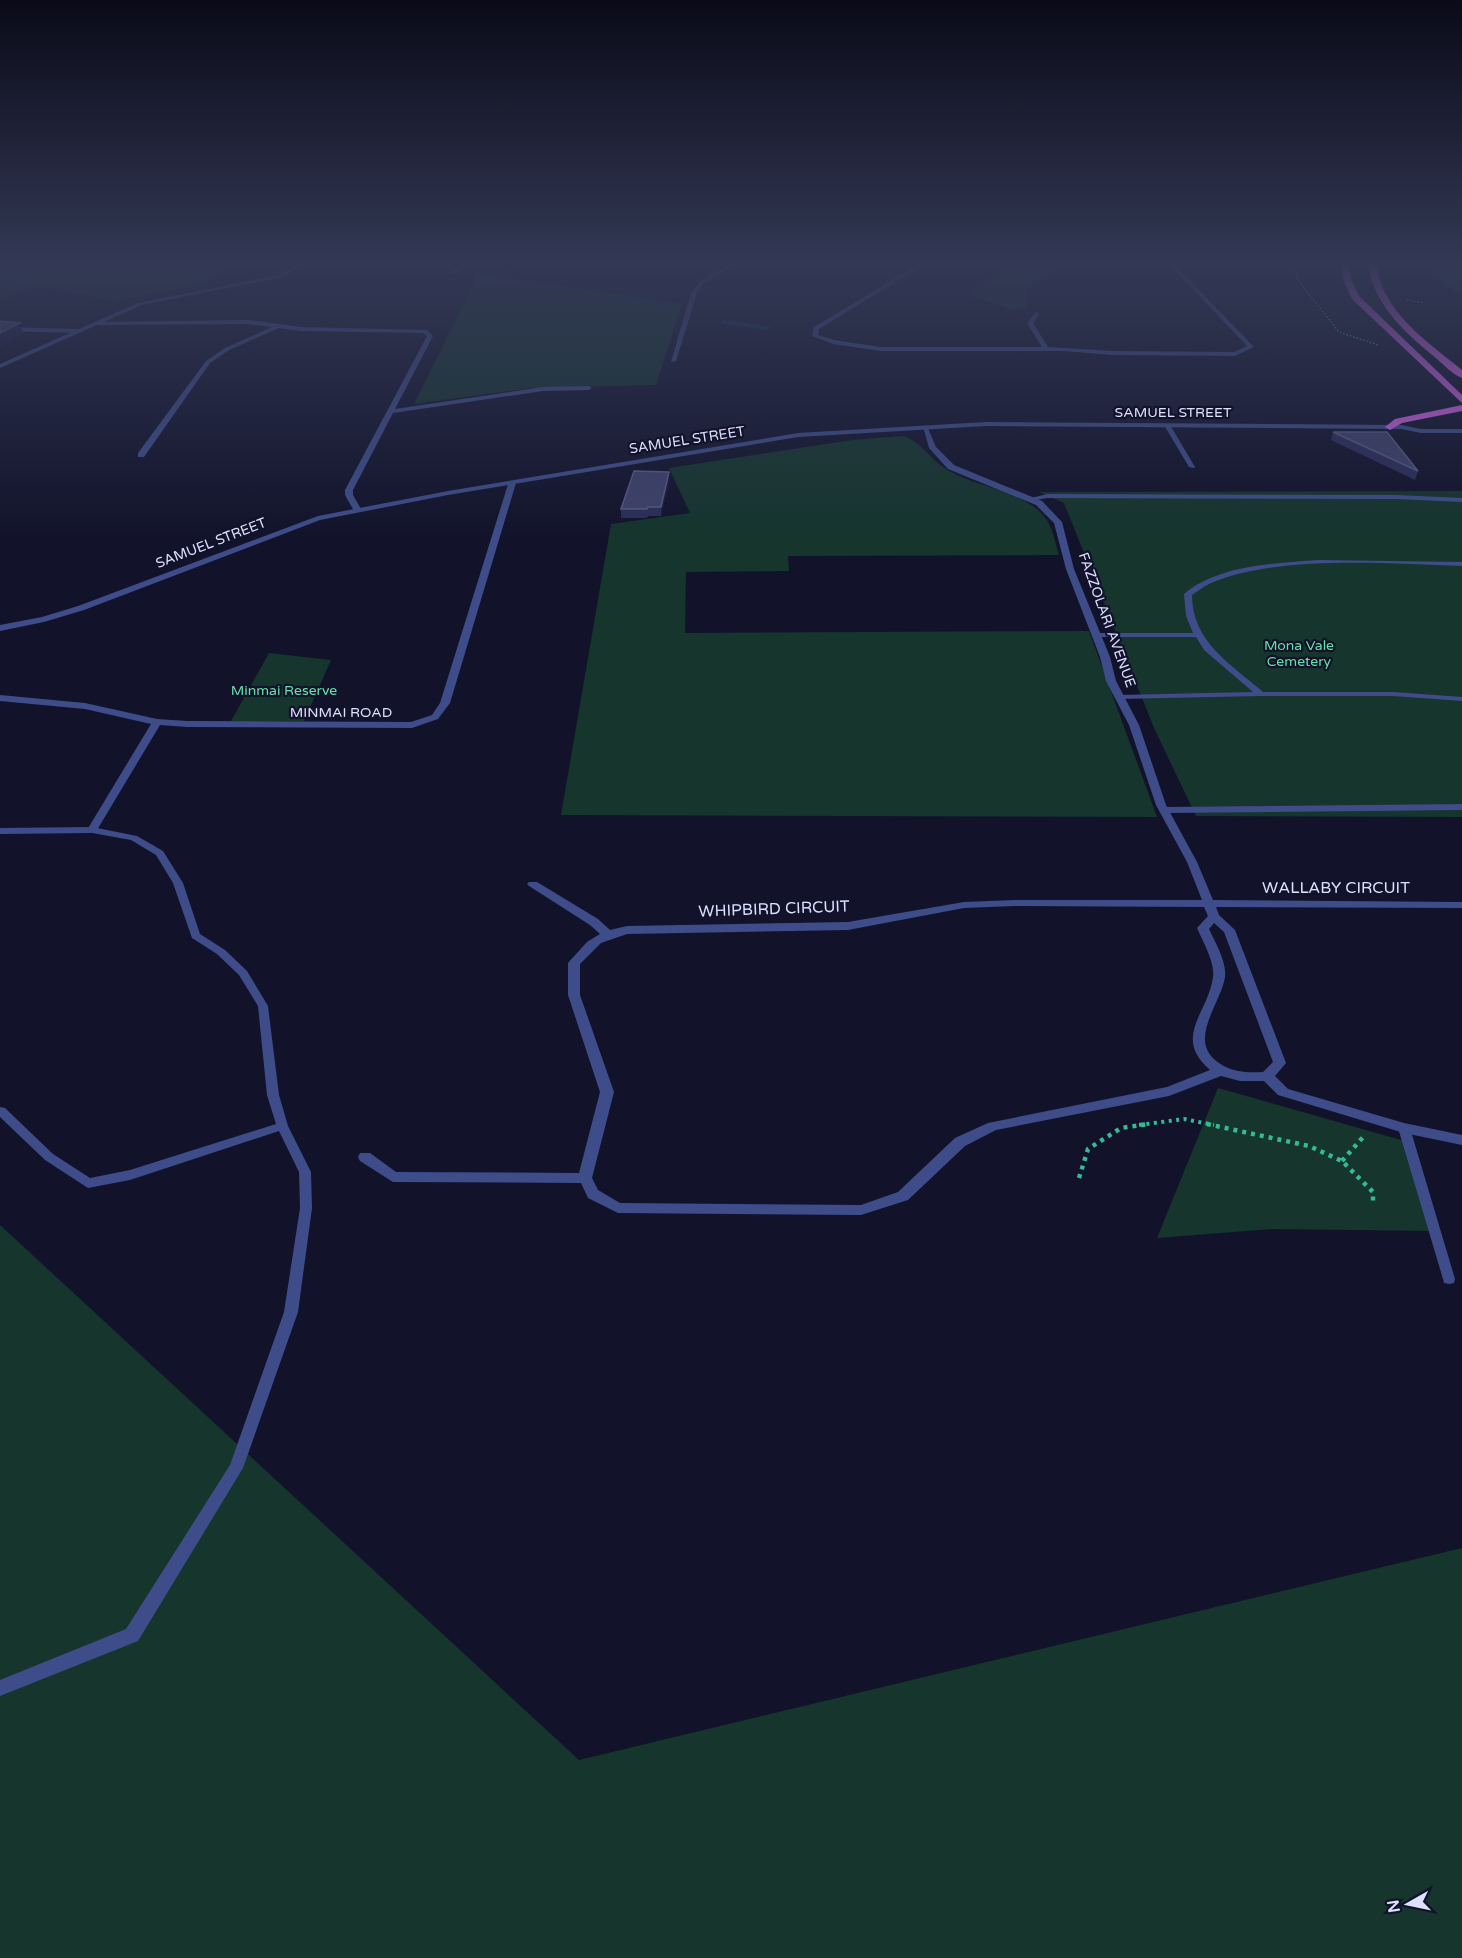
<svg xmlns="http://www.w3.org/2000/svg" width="1462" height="1958" font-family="'Varela Round',sans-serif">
<rect width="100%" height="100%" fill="#12132b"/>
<path fill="#15352d" d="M 0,264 L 234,264 L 201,284 L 114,301 L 38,286 L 0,300 Z
M 1012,264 L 1055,268 L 1026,288 L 1026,307 L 1012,310 L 967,294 Z
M 1432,270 L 1462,270 L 1462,292 L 1455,292 Z
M 479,274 L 682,304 L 656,385 L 531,388 L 414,404 Z
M 903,436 C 922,442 931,461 949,471 C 978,488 1034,493 1049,524 C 1054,534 1056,545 1059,555 L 788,556 L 789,571 L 686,572 L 685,633 L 1089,631 L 1157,817 L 561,815 L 611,524 L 690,513 L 669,468 L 853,440 Z
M 1462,491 L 1462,817 L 1196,816 L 1154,728 L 1064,503 L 1039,492 Z
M 269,653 L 331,660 L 304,721 L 231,721 Z
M 1218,1088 L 1408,1142 L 1435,1231 L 1273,1229 L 1157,1238 Z
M 0,1225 L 579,1760 L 1462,1548 L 1462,1958 L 0,1958 Z"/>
<path fill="#0d314a" d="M 0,264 L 28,264 L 34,270 L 32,281 L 0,290 Z"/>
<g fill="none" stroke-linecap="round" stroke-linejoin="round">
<path stroke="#0d314a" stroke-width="4" d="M 488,277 L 680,306
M 723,322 L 768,328"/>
<path stroke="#34bb94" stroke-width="1.5" stroke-dasharray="1.5 2" stroke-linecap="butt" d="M 1287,264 L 1294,269 L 1297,279 L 1339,332 L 1378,345
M 1407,300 L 1424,303"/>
<path stroke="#34bb94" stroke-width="4" stroke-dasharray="3 4.5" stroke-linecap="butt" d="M 1139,1125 L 1184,1119 L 1214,1125"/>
<path stroke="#34bb94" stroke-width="4.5" stroke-dasharray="4 5" stroke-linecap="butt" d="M 1207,1124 L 1309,1146 L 1342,1161 L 1373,1192 L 1373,1202
M 1342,1161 L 1364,1136
M 1079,1178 L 1088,1149 L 1121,1128 L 1149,1124"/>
<path fill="#3e4d89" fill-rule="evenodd" d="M 1165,424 L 1170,425 L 1195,467 L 1194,468 L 1189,467 L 1164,425 Z
M 1047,494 L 1396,495 L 1462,498 L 1462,502 L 1396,499 L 1047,498 L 1030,501 L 1027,499 Z
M 1319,560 L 1462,562 L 1462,566 C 1388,564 1285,555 1216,581 C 1207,584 1199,590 1192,595 C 1192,642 1231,664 1263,692 L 1393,692 L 1462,697 L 1462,701 L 1393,696 L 1261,696 L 1118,699 L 1114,697 L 1118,695 L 1253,692 L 1204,650 L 1196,637 L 1096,637 L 1092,635 L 1096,633 L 1193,633 L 1186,616 L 1184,594 C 1218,565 1276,563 1319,560 Z
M 1462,804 L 1462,810 L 1164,813 L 1159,810 L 1164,807 Z
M 92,827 L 137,836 L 163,851 L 183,883 L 200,934 L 225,950 L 247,971 L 268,1006 L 279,1095 L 288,1126 L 311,1172 L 312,1208 L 298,1312 L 243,1468 L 138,1641 L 0,1696 L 0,1680 L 126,1629 L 230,1465 L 284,1312 L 300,1208 L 299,1172 L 279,1131 L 130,1180 L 88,1188 L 45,1160 L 0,1117 L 0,1107 L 5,1108 L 53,1154 L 90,1178 L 130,1170 L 276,1124 L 267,1095 L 258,1006 L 239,975 L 217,954 L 192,938 L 173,883 L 156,855 L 131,840 L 92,833 L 0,834 L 0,828 Z
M 1404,1124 L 1408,1125 L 1410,1128 L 1455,1279 L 1454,1283 L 1449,1284 L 1444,1283 L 1443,1279 L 1398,1128 L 1400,1125 Z"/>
<path fill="#3e4d89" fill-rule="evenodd" d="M 464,264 L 470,264 L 454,274 L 449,273 Z
M 730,264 L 736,264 L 704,283 L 697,293 L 676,361 L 671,362 L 691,293 L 700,281 Z
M 919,264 L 925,264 L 819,329 L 818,335 L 834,340 L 881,347 L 1042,347 L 1027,323 L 1036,312 L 1039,314 L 1033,323 L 1048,347 L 1113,351 L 1234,352 L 1247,346 L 1169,264 L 1174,264 L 1254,347 L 1235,356 L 1113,355 L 1064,351 L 881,351 L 833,344 L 812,336 L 814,327 Z
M 248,320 L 301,327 L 427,330 L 433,336 L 395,409 L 543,387 L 589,386 L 592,388 L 589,390 L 543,391 L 393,413 L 353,490 L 353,495 L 361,509 L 357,511 L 354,511 L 345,495 L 345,490 L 427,336 L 423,333 L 301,331 L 279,328 L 229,350 L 210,363 L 144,457 L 138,457 L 138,453 L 206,361 L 225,348 L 272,327 L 248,324 L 96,325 L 94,322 Z
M 0,327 L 77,329 L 80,331 L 77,333 L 0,331 Z
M 923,426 L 927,426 L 936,447 L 954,465 L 1042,501 L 1062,522 L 1074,569 L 1110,657 L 1116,681 L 1139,725 L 1166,805 L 1197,862 L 1213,900 L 1462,902 L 1462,908 L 1216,907 L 1219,915 L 1235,930 L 1286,1063 L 1275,1076 L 1288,1089 L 1404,1123 L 1462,1135 L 1462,1145 L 1404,1133 L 1278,1095 L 1264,1081 L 1240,1081 L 1221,1076 L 1169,1096 L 996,1130 L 965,1146 L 908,1200 L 861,1215 L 618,1213 L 588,1198 L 581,1183 L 393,1182 L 360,1161 L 358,1157 L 360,1153 L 370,1153 L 396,1172 L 579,1173 L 600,1092 L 568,995 L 568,963 L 587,942 L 600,934 L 590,925 L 529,886 L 527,884 L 529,882 L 537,882 L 598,919 L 610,930 L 627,926 L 848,922 L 964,902 L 1015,900 L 1202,900 L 1187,862 L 1156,805 L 1129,725 L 1106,681 L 1100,657 L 1066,569 L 1054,523 L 1036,505 L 948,469 L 929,448 ZM 1015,906 L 1204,907 L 1208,916 L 1197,928 C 1203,942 1215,962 1213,977 C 1208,1014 1172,1037 1210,1070 L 1167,1087 L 988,1123 L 955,1138 L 898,1192 L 861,1205 L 620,1203 L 598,1190 L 592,1178 L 614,1092 L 580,995 L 580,964 L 601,943 L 627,934 L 848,930 L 964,908 ZM 1214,923 L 1224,932 L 1273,1062 L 1263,1072 C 1245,1073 1229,1072 1215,1060 C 1189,1038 1221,1003 1225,977 C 1227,962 1215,942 1209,929 Z
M 509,481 L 516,483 L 450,703 L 438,719 L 412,728 L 187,727 L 160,725 L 97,830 L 92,833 L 87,830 L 151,724 L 85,709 L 0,701 L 0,695 L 85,703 L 157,719 L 187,721 L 411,722 L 432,715 L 440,703 Z"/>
<path fill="#3e4d89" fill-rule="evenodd" d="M 298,264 L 305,264 L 283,277 L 142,305 L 0,368 L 0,364 L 138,303 L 279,275 Z
M 986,422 L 1401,425 L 1421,429 L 1462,429 L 1462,433 L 1421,433 L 1401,429 L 986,426 L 798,437 L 448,495 L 320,520 L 84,610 L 44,622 L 0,631 L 0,625 L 42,617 L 78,606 L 318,516 L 448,491 L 798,433 Z"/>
<path fill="#ce61e4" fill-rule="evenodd" d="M 1341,264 L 1349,264 L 1351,279 L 1359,296 L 1462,395 L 1462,403 L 1352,299 L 1343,279 Z
M 1368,264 L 1376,264 C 1383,313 1427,341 1462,370 L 1462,378 C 1452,374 1444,365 1436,358 C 1405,333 1374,305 1368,264 Z
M 1462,405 L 1462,411 L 1402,423 L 1390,430 L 1385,427 L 1395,419 Z"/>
</g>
<path fill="#2b2e58" d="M 1333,432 L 1418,471 L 1415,480 L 1331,440 Z
M 669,472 L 669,481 L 661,516 L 648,516 L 647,518 L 621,518 L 621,509 Z"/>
<path fill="#191b3f" d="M 20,323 L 23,334 L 0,347 L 0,333 Z
M 669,472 L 669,481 L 661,516 L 661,507 Z"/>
<path fill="#3e416a" stroke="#575a81" stroke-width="1.5" d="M 0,321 L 20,323 L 0,333 Z
M 1333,432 L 1387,432 L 1418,471 Z
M 634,471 L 669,472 L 661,507 L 648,507 L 647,509 L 621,509 Z"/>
<linearGradient id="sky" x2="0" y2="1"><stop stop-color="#0a0a18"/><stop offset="0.49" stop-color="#333955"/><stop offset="1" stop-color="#333955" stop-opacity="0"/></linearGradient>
<rect width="1462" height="538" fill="url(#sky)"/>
<g text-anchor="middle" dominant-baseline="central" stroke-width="4.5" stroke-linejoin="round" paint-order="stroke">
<g font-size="14" fill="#dde1fe" stroke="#12132b">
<text x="1173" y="412">SAMUEL STREET</text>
<text transform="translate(687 440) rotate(-9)">SAMUEL STREET</text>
<text transform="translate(211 543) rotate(-21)">SAMUEL STREET</text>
<text transform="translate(1107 620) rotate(70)">FAZZOLARI AVENUE</text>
<text x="341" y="712">MINMAI ROAD</text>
</g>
<g font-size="14" fill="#69dea6" stroke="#12132b">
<text x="1299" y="645">Mona Vale<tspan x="1299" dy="16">Cemetery</tspan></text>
<text x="284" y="690">Minmai Reserve</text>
</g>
<g font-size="16" fill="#dde1fe" stroke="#12132b">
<text x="1336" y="888">WALLABY CIRCUIT</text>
<text transform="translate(774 909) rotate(-2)">WHIPBIRD CIRCUIT</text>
</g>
</g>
<g transform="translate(1408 1904) rotate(261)" stroke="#12132b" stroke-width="4.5" paint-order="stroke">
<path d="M0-4.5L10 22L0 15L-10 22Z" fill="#dde1fe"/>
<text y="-9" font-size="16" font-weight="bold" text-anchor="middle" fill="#dde1fe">N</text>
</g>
</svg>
